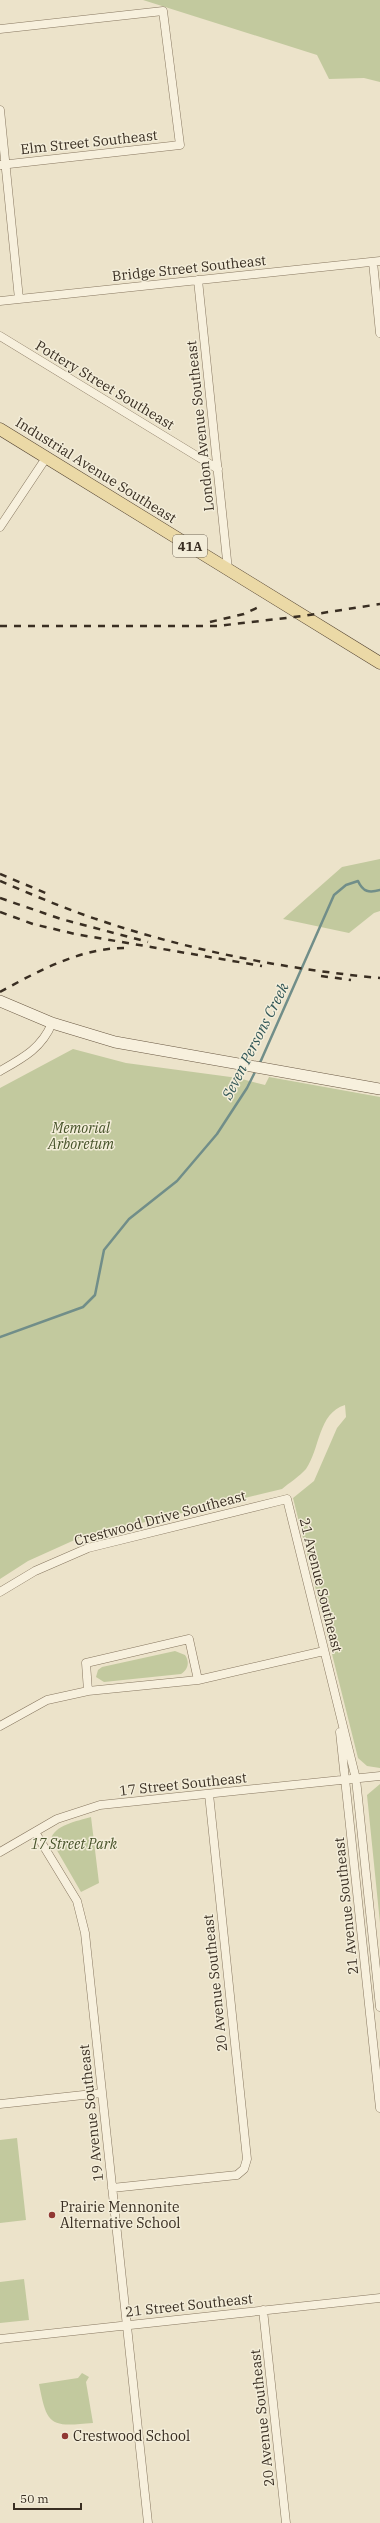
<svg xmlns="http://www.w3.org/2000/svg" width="380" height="2523" font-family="'IBM Plex Serif',serif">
<rect width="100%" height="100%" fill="#ece3ca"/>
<path fill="#c2c99e" d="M 143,0 L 380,0 L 380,82 L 364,78 L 329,79 L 317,55 Z
M 380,859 L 380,911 L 374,913 L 349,933 L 283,919 L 342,867 Z
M 73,1049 L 126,1063 L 238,1078 L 265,1085 L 269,1077 L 380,1097 L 380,1768 L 367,1766 L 358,1758 L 293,1498 L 314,1481 L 337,1428 L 346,1417 L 345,1405 C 318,1413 320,1449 306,1469 C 300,1476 289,1483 282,1489 L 79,1538 L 28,1561 L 0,1579 L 0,1088 Z
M 175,1651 L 185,1655 C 190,1662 188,1670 181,1674 L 104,1682 L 96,1677 L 98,1670 L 102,1667 Z
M 380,1784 L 380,1923 L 367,1795 Z
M 91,1817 L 99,1883 L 81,1892 L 51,1840 C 53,1825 78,1821 91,1817 Z
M 17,2138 L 26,2220 L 0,2223 L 0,2140 Z
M 24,2279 L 29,2320 L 0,2323 L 0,2282 Z
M 82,2373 L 89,2377 L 86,2382 L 93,2423 C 50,2427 47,2426 39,2384 L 78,2378 Z"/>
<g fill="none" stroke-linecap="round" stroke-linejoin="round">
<path stroke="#718e89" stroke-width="2.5" d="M 259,1065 L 334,895 L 346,885 L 358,881 C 363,892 369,893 380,890
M 0,1337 L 83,1307 L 95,1295 L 104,1250 L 129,1219 L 177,1181 L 217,1134 L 247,1088 L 256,1070"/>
<g stroke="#877760" stroke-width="9">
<path id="street" d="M 0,29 L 163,11 L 180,145 L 0,165
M 0,110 L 19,299
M 373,262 L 380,333
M 198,280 L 228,570
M 0,301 L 380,261
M 0,336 L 218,469
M 0,527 L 46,458
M 0,1071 C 23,1058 42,1048 52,1023
M 0,1592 L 35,1571 L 88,1548 L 287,1499 L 356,1779 L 380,2007
M 88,1691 L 86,1663 L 189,1639 L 198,1680
M 0,1726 L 47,1700 L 88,1691 L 198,1680 L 324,1651
M 340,1732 L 380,2108
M 35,1832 L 77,1901 L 85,1933 L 148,2523
M 0,1852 L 57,1819 L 100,1805 L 380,1776
M 0,2104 L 102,2093
M 112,2188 L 237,2175 L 244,2169 L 247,2159 L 209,1794
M 263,2310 L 286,2523
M 0,2339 L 380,2298"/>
</g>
<g stroke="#695843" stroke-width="12">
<path id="secondary" d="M 0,1001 L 52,1023 L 115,1042 L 380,1089"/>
</g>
<g stroke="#554533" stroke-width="13">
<path id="primary" d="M 0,429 L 380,663"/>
</g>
<use href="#street" stroke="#f7f0dd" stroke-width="8"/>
<use href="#secondary" stroke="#f7f0dd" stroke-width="11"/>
<use href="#primary" stroke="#ebd9a6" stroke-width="12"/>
<path stroke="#392e22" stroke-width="2.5" stroke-dasharray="7 7" stroke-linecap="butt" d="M 210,622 L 244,614 L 263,605
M 0,626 L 217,626 L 303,616 L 380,604
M 0,874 L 48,894
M 0,881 C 31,894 63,908 96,919 C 187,950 284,969 380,978
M 0,898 L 61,919 L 148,942
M 0,912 L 33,924 L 75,934 L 262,966
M 321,976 L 351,980
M 0,992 C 40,970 84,946 131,948"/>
</g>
<g fill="#913934" stroke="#f3edd9" stroke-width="1.5">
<circle cx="52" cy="2215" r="4"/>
<circle cx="65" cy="2436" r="4"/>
</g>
<g text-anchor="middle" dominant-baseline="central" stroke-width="3" stroke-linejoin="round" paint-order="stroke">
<rect fill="#f3edd9" stroke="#716759" stroke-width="1" x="173" y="535" width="34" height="22" rx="3"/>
<g font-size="13" font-weight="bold" fill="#392e22">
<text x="190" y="546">41A</text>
</g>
<g font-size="14" fill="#392e22" stroke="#f3edd9">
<text transform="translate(89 142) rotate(-6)">Elm Street Southeast</text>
<text transform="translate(189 268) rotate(-6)">Bridge Street Southeast</text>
<text transform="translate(105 385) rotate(31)">Pottery Street Southeast</text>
<text transform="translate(200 426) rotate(-96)">London Avenue Southeast</text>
<text transform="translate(96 470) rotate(32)">Industrial Avenue Southeast</text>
<text transform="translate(160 1518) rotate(-15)">Crestwood Drive Southeast</text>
<text transform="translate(321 1585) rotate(76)">21 Avenue Southeast</text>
<text transform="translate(183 1784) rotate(-6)">17 Street Southeast</text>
<text transform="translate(346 1906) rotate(-96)">21 Avenue Southeast</text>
<text transform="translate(215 1983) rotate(-96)">20 Avenue Southeast</text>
<text transform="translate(91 2113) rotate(-96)">19 Avenue Southeast</text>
<text transform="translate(189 2305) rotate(-6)">21 Street Southeast</text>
<text transform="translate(262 2418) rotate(-96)">20 Avenue Southeast</text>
</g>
<g font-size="14" font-style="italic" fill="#47532a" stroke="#f3edd9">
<text x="81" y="1128">Memorial<tspan x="81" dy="16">Arboretum</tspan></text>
<text x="74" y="1844">17 Street Park</text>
</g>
<g font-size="14" fill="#392e22" stroke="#f3edd9" text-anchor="start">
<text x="60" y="2207">Prairie Mennonite<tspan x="60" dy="16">Alternative School</tspan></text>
<text x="73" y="2436">Crestwood School</text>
</g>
<g font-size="15" font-style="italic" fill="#325757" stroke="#f3edd9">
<text transform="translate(255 1041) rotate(-63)">Seven Persons Creek</text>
</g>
</g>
<path d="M14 2503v6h67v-6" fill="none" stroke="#392e22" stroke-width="2"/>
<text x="20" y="2503" font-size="12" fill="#392e22" stroke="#f3edd9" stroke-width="3" paint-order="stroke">50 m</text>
</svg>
